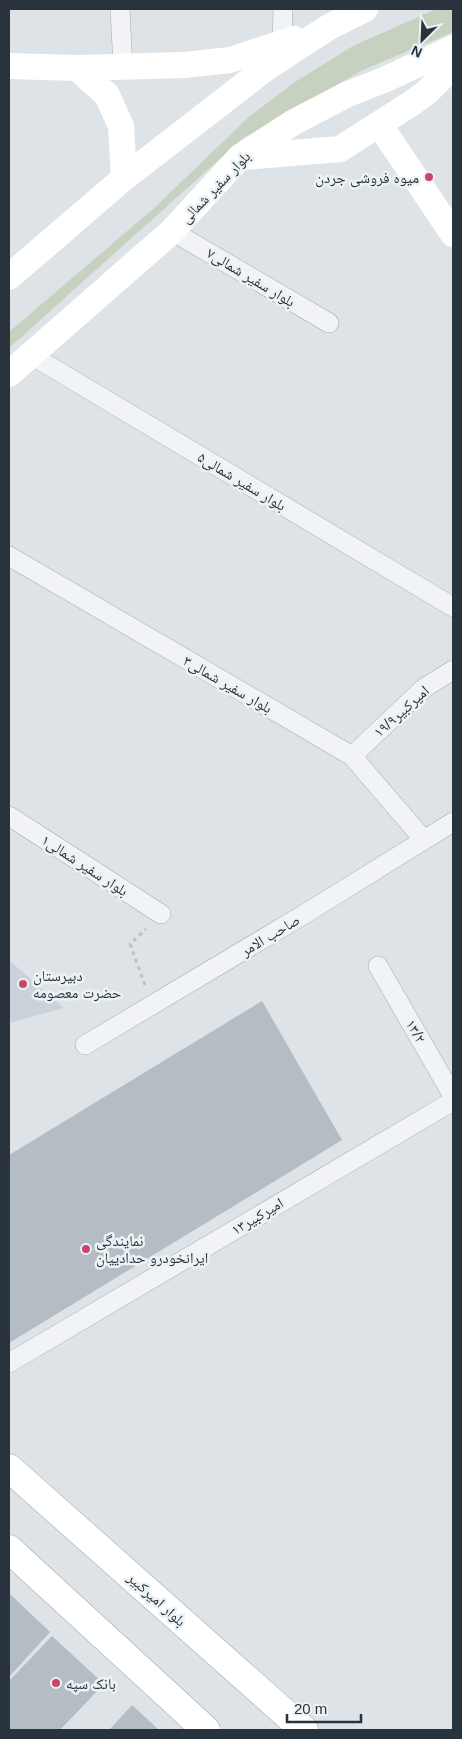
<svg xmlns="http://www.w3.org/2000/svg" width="462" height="1739" font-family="Arial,'Noto Naskh Arabic',sans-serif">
<rect width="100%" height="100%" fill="#dee3e7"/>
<path fill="#ccd2d9" d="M 9,960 L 64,1008 L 9,1023 Z"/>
<path fill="#c6d1bf" d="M 436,9 L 453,9 L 453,32 L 363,70 L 243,138 L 9,348 L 9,332 L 153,209 L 250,116 L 295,82 L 353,46 Z"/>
<path fill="#b5bdc4" d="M 262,1001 L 342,1140 L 9,1343 L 9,1155 Z
M 9,1593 L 50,1632 L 9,1677 Z
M 52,1636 L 104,1684 L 60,1730 L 9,1730 L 9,1681 Z
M 132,1705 L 159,1730 L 109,1730 Z"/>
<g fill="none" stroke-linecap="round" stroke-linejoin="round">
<g stroke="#a4abb1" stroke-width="20">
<path id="street" d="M 120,9 L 123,67
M 282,43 L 283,9
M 172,231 L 329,323
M 31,355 L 453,607
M 9,556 L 352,756 L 424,840
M 352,756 L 424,688 L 453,670
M 9,816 L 161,914
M 378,966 L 453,1096
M 85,1045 L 308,912 L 453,822
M 9,1363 L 453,1101"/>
</g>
<g stroke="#9ea9b2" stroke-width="29">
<path id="primary" d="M 9,1468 L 304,1730
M 9,1549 L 206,1730"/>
</g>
<path stroke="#bdc1c6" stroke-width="3" stroke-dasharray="4 4" stroke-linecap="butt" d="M 145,985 L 130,944 L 146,929"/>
<use href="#street" stroke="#f1f3f6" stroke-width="19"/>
<path stroke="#fff" stroke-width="26" d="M 9,66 L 77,68 L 184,65 L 230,60 L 294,39
M 77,68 L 107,95 L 121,126 L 124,178
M 379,124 L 453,234
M 243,157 L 340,149 L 412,103 L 427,92 L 453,66
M 9,277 L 124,178 L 266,68 L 329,27 L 365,9
M 9,374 L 172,231 L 240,157 L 294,122 L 348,94 L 384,80 L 453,48"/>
<use href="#primary" stroke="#fff" stroke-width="28"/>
</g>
<g fill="#ca456c" stroke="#edf2f5" stroke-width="2">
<circle cx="429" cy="177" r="5"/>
<circle cx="23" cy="984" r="5"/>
<circle cx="86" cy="1249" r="5"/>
<circle cx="56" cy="1683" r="5"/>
</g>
<g text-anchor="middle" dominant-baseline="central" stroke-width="5" stroke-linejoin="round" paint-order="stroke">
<g font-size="15" fill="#28333d" stroke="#edf2f5" text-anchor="start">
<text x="419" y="177" text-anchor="end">میوه فروشی جردن</text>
<text x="33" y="975">دبیرستان<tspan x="33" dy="17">حضرت معصومه</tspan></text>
<text x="96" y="1240">نمایندگی<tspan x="96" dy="17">ایرانخودرو حدادییان</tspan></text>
<text x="66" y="1683">بانک سپه</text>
</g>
<g font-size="15" fill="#28333d" stroke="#edf2f5">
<text transform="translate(215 187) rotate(-46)">بلوار سفیر شمالی</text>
<text transform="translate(251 277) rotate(31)">بلوار سفیر شمالی۷</text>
<text transform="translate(242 481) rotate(31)">بلوار سفیر شمالی۵</text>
<text transform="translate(228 684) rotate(30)">بلوار سفیر شمالی۳</text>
<text transform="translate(401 711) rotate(-42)">امیرکبیر۱۹/۹</text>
<text transform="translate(85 865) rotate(33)">بلوار سفیر شمالی۱</text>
<text transform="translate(270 935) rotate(-31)">صاحب الامر</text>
<text transform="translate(416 1031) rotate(60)">۱۳/۲</text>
<text transform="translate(257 1216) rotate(-31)">امیرکبیر۱۳</text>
<text transform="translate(157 1599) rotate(42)">بلوار امیرکبیر</text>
</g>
</g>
<rect width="462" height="1739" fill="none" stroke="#28333d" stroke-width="20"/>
<g transform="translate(422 40) rotate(204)" stroke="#edf2f5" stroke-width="4" paint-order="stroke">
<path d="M0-4L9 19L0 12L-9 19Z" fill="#28333d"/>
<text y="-8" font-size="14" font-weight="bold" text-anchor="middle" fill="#28333d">N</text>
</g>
<path d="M287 1714v8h74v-8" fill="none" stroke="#28333d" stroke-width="2.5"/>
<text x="294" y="1714" font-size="15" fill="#28333d" stroke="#edf2f5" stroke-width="4" paint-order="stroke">20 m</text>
</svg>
